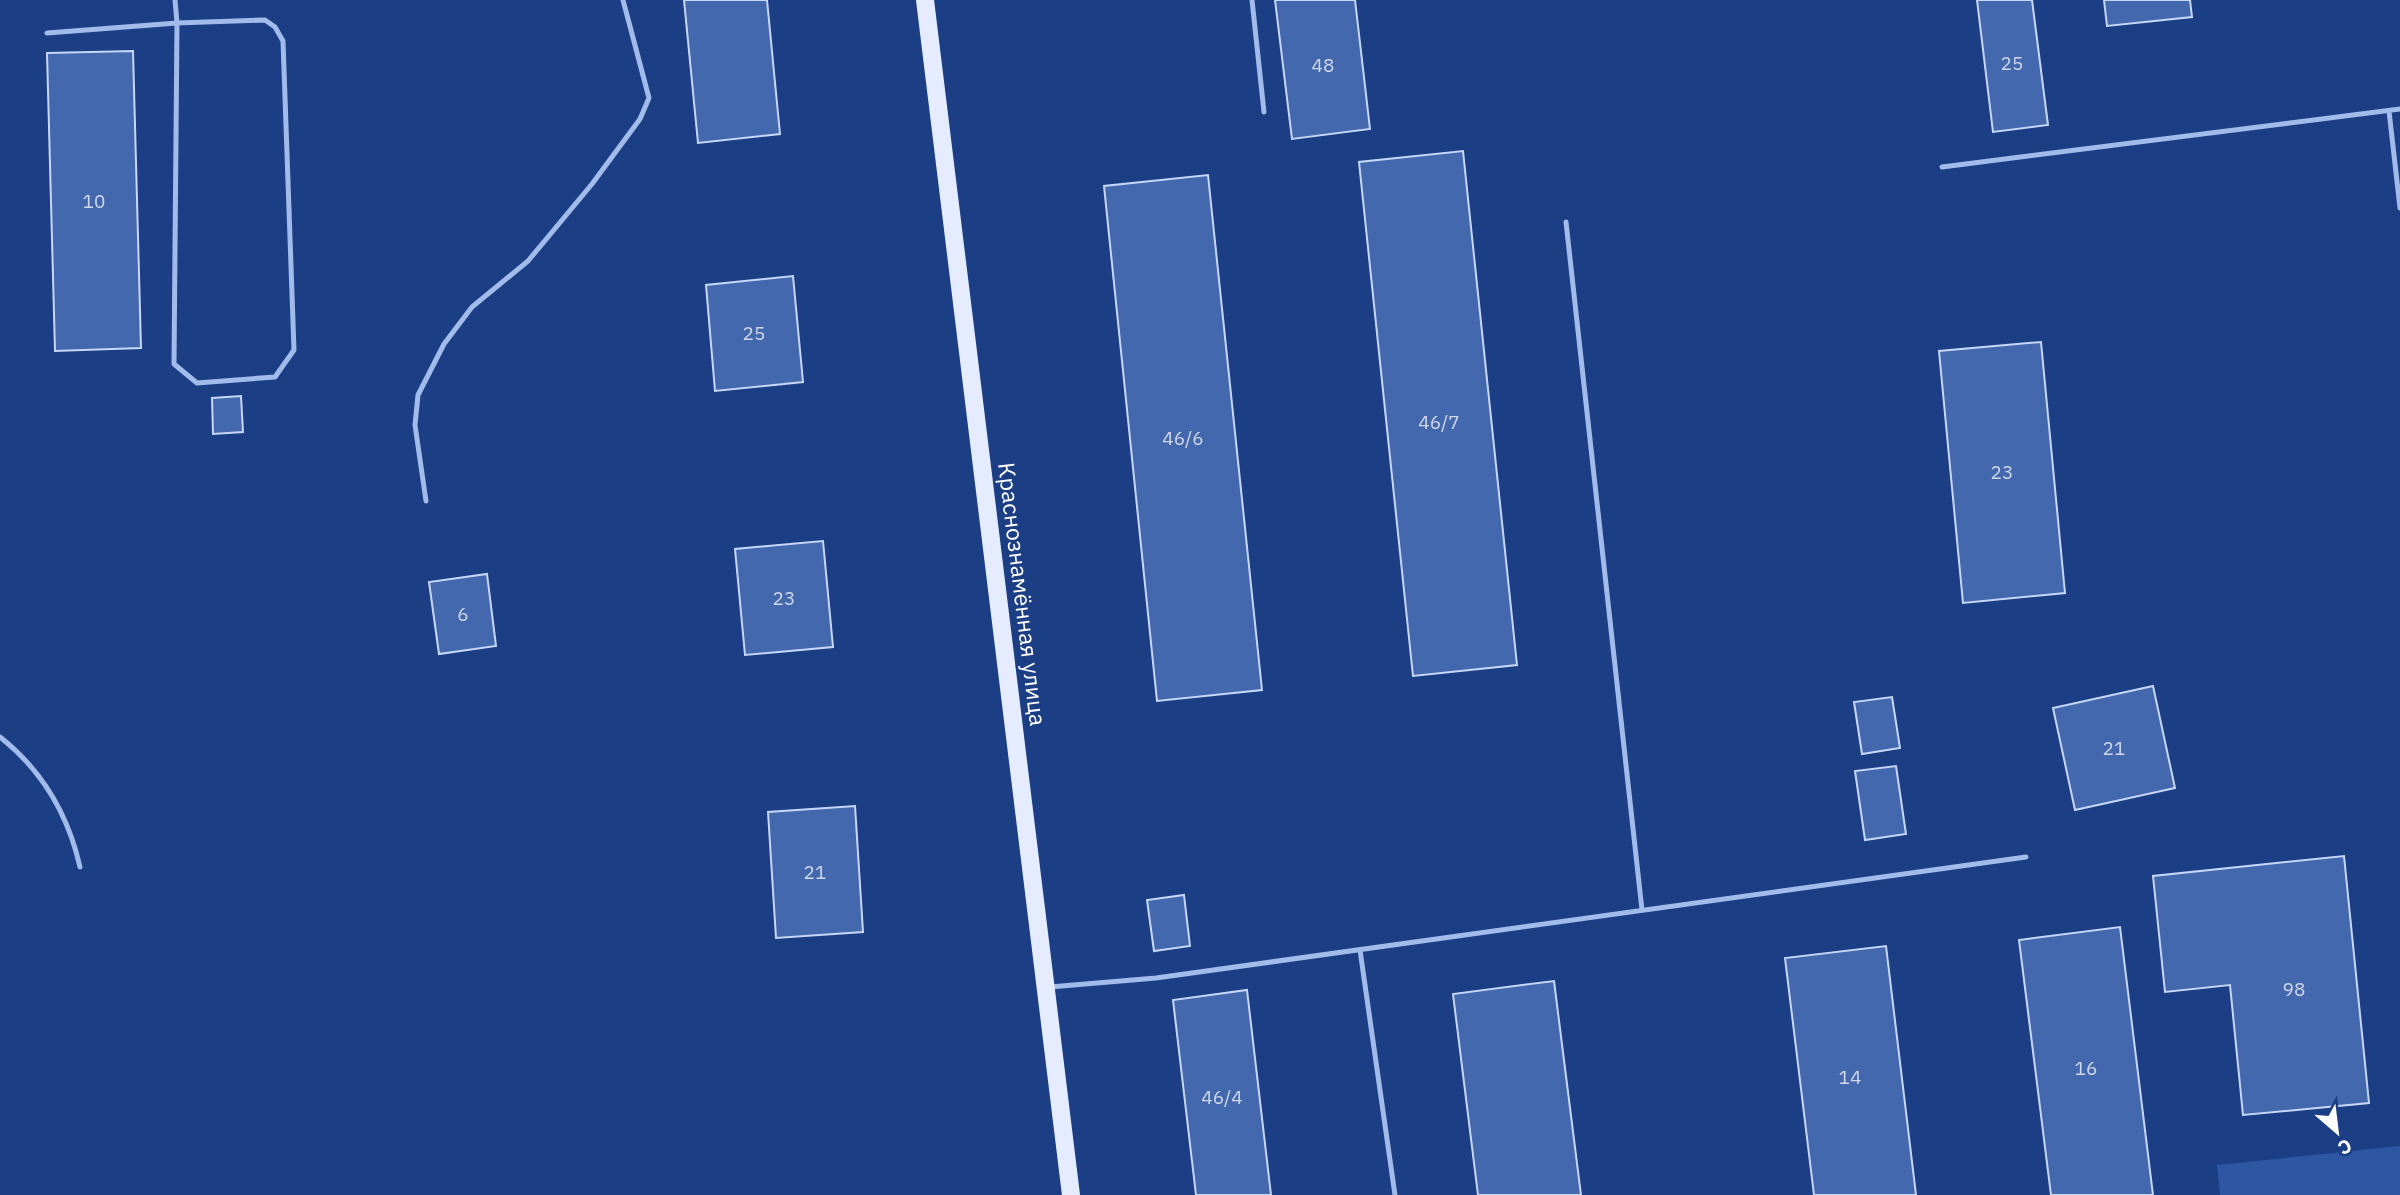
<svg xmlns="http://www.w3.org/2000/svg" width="2400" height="1195" font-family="'IBM Plex Sans',sans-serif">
<rect width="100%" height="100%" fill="#1b3e84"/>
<path fill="#2e56a2" d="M 2400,1146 L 2400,1195 L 2220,1195 L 2217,1165 Z"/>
<path fill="#4468ad" stroke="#c6d7f8" stroke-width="2" d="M 684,0 L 767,0 L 780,134 L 698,143 Z
M 1275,0 L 1355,0 L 1370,129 L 1292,139 Z
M 1977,0 L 2032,0 L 2048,125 L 1993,132 Z
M 2104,0 L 2190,0 L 2192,17 L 2107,26 Z
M 133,51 L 141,348 L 55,351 L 47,53 Z
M 1463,151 L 1517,665 L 1413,676 L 1359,162 Z
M 1208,175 L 1262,690 L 1157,701 L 1104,186 Z
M 793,276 L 803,382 L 715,391 L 706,285 Z
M 2041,342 L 2065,593 L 1963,603 L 1939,351 Z
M 241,396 L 243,432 L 213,434 L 212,398 Z
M 823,541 L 833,647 L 745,655 L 735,549 Z
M 487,574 L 496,646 L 439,654 L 429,582 Z
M 2153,686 L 2175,788 L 2075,810 L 2053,708 Z
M 1892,697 L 1900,748 L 1862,754 L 1854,702 Z
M 1896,766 L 1906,834 L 1865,840 L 1855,771 Z
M 855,806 L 863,932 L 776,938 L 768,812 Z
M 2344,856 L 2369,1103 L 2243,1115 L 2230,985 L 2165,992 L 2153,876 Z
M 1184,895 L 1190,946 L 1154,951 L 1147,900 Z
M 2120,927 L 2153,1195 L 2051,1195 L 2019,940 Z
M 1886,946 L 1916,1195 L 1814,1195 L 1785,958 Z
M 1554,981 L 1581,1195 L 1478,1195 L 1453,994 Z
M 1247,990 L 1271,1195 L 1196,1195 L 1173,1000 Z"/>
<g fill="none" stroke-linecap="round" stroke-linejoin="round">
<path stroke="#a1bbeb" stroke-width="5" d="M 1252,0 L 1264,112
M 47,33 L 177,23 L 265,20 L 275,27 L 283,41 L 294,350 L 275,377 L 197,383 L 174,364 L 177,23 L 175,0
M 2389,111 L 2400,208
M 1942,167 L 2400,109
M 1566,222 L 1642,910
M 426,501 L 415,425 L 418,395 L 444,344 L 472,307 L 528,261 L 592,184 L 640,119 L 649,98 L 623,0
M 0,737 C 43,771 68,814 80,867
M 1360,950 L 1395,1195
M 1050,987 L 1156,978 L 2026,857"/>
<path stroke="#e5ecff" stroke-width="18" d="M 925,0 L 1071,1195"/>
</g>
<g text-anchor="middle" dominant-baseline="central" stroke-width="5" stroke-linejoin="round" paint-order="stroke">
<g font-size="19" fill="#d0d9ea">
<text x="2012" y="63">25</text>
<text x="1323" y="65">48</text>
<text x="94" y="201">10</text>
<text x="754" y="333">25</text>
<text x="1439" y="422">46/7</text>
<text x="1183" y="438">46/6</text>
<text x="2002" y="472">23</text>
<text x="784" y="598">23</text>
<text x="463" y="614">6</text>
<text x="2114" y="748">21</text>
<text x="815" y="872">21</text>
<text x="2294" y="989">98</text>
<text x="2086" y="1068">16</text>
<text x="1850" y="1077">14</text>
<text x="1222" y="1097">46/4</text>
</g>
<g font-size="23" fill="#fff" stroke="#1b3e84">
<text transform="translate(1023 594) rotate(83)">Краснознамённая улица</text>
</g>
</g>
<g transform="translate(2337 1132) rotate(152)" stroke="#1b3e84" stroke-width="5" paint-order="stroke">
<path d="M0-5L12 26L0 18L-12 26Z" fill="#ffffff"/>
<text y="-10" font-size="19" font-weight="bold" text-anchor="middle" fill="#ffffff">С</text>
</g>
</svg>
